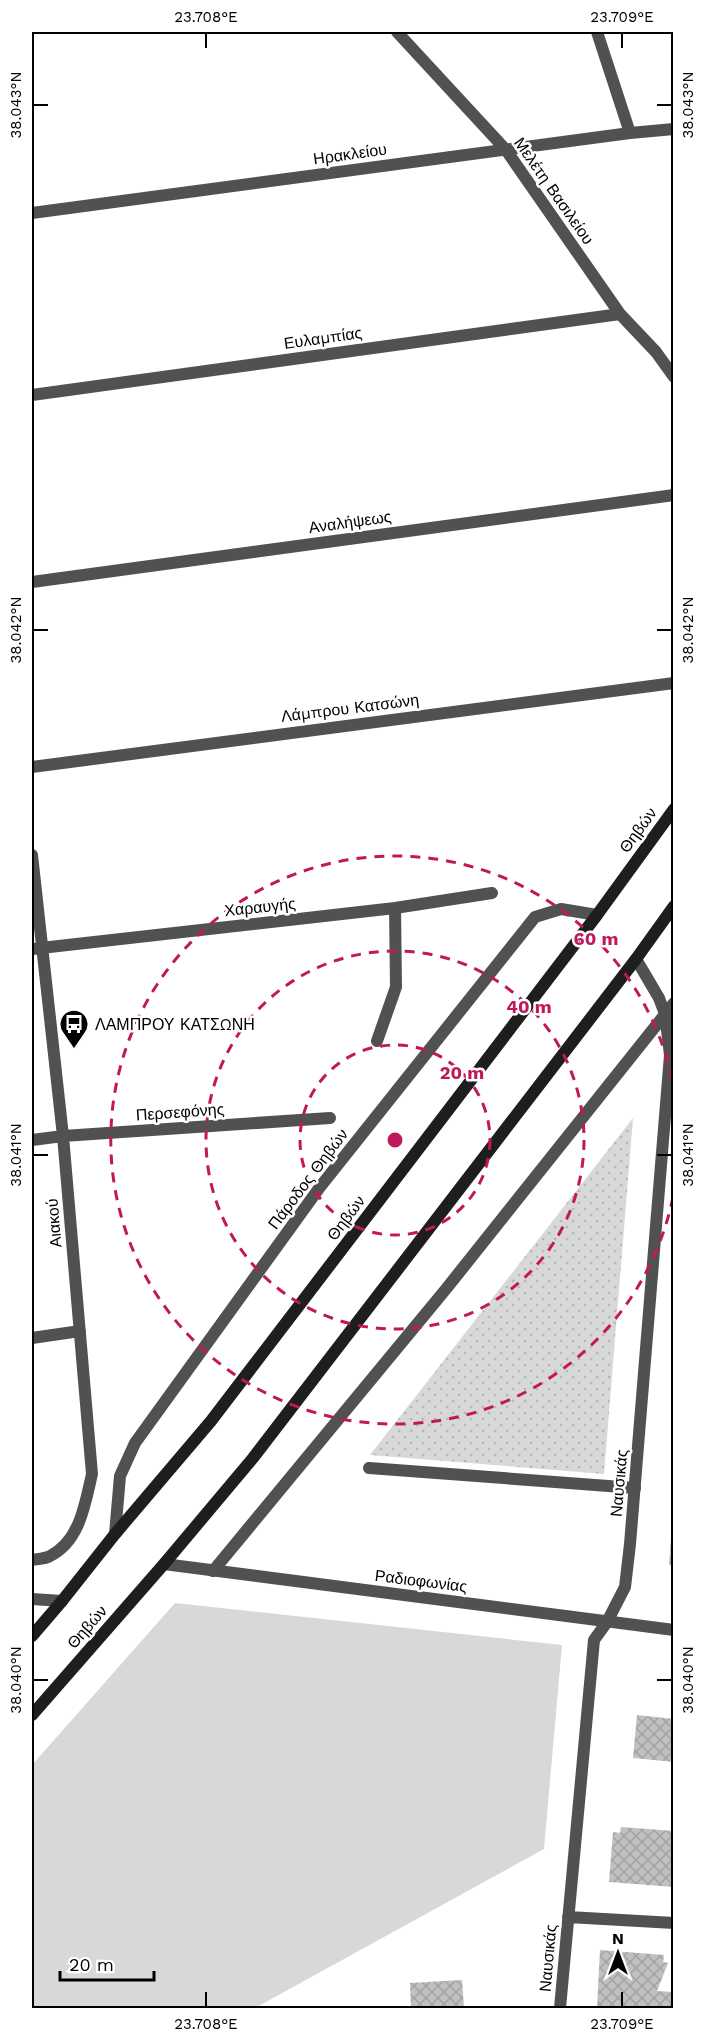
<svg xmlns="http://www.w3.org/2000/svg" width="705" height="2040" font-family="'Work Sans',sans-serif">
<defs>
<pattern id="park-dots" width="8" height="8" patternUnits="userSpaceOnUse" patternTransform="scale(1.5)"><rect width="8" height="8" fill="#d8d8d8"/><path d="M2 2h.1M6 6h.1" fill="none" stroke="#b8b8b8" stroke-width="1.8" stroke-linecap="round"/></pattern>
<pattern id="building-cross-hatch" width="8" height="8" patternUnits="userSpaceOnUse" patternTransform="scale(1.5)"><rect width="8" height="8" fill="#c0c0c0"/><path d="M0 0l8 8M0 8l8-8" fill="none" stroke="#a3a3a3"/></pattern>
</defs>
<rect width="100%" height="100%" fill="#fff"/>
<path fill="url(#park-dots)" d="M 633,1118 L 604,1474 L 370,1455 Z"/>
<path fill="#d8d8d8" d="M 175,1603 L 562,1645 L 544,1849 L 255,2008 L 32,2008 L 32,1765 Z"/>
<path fill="url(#building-cross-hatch)" d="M 672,1525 L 674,1525 L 674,1566 L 669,1565 Z
M 637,1715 L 674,1719 L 674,1762 L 633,1758 Z
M 621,1827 L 674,1831 L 674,1887 L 609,1882 L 613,1832 L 620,1833 Z
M 600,1950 L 664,1955 L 663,1962 L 668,1963 L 657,1991 L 674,1992 L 674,2008 L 597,2008 Z
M 462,1980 L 464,2008 L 411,2008 L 410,1983 Z"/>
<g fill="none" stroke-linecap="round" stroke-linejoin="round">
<path stroke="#515151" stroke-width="12" d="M 597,32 L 630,133
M 369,1468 L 635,1488"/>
<path stroke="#515151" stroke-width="12" d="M 397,32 L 506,150 L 620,314 L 656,352 L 674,377
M 32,213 L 630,133 L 674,129
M 32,395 L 620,314
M 32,582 L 674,495
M 32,767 L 674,683
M 32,855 L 63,1136 L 92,1474 C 85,1504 80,1541 50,1556 C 45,1559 37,1559 32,1560
M 32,949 L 395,908 L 492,893
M 377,1041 L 396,987 L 395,908
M 32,1140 L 63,1136 L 330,1118
M 32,1338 L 80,1331
M 115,1534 L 120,1476 L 135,1443 L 320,1187 L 535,917 L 561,909 L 597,915
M 213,1571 L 446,1289 L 674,1003
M 568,1917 L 674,1923
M 560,2008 L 594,1640 L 607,1622 L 625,1587 L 630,1544 L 670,1055 L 665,1014 L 659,998 L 636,959"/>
<path stroke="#515151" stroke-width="12" d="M 164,1564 L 674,1630
M 32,1599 L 62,1601"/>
<path stroke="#1e1e1e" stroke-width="12" d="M 32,1636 L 62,1601 L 115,1534 L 211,1421 L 597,915 L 674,809
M 32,1715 L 164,1564 L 253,1458 L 636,959 L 674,906"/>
</g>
<path fill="none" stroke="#000" stroke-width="2" d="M 206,33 L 206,48M 622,33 L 622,48M 33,105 L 48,105M 657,105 L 672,105M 33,630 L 48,630M 657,630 L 672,630M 33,1155 L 48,1155M 657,1155 L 672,1155M 33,1680 L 48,1680M 657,1680 L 672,1680M 206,1992 L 206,2007M 622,1992 L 622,2007"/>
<g fill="none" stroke="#c2185b" stroke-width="3" stroke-dasharray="10 8">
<circle cx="395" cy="1140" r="95"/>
<circle cx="395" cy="1140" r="189"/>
<path d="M673 1197A284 284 0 1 1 673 1083"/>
</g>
<defs>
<g id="bus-pin" transform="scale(1.5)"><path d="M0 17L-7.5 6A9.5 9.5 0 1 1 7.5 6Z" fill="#000" stroke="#fff"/><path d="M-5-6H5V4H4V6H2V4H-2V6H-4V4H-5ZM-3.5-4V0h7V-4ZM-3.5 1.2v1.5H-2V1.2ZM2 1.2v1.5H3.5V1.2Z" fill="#fff"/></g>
</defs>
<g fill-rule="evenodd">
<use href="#bus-pin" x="74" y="1024"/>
</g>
<g text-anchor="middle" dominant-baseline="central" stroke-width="5" stroke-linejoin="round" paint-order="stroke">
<g font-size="16" fill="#000" stroke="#fff">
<text transform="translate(350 154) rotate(-8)">Ηρακλείου</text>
<text transform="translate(554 191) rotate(55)">Μελέτη Βασιλείου</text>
<text transform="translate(323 338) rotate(-8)">Ευλαμπίας</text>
<text transform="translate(350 522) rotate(-8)">Αναλήψεως</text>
<text transform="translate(350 708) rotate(-7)">Λάμπρου Κατσώνη</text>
<text transform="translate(638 830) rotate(-54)">Θηβών</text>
<text transform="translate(260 907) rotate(-6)">Χαραυγής</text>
<text transform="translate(180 1112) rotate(-4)">Περσεφόνης</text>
<text transform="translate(308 1179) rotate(-53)">Πάροδος Θηβών</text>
<text transform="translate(346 1218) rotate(-53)">Θηβών</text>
<text transform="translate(54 1223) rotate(-95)">Αιακού</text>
<text transform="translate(619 1483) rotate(-85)">Ναυσικάς</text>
<text transform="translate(421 1581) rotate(7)">Ραδιοφωνίας</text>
<text transform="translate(87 1627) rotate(-49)">Θηβών</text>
<text transform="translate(548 1958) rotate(-85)">Ναυσικάς</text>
</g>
<g font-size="16" fill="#000" stroke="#fff" text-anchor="start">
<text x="95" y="1024">ΛΑΜΠΡΟΥ ΚΑΤΣΩΝΗ</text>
</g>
</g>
<circle cx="395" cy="1140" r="9" fill="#c2185b" stroke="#fff" stroke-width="3"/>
<g font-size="18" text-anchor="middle" font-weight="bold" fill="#c2185b" stroke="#fff" stroke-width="5" stroke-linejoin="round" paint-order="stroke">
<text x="596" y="945">60 m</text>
<text x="529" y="1013">40 m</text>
<text x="462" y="1079">20 m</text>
</g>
<rect width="705" height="2040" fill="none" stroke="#ffffff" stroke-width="66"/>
<g transform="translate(618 1953)" stroke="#ffffff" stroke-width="4.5" paint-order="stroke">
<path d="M0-4.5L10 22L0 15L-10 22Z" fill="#000000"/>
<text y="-9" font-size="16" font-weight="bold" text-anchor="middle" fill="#000000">N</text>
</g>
<path d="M60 1971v9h94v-9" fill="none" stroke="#000000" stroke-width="3"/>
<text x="69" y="1971" font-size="18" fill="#000000" stroke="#ffffff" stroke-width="4.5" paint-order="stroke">20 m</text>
<rect x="33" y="33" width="639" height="1974" fill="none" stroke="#000" stroke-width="2"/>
<g font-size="15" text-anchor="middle" fill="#000">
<text x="206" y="22">23.708°E</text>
<text x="622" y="22">23.709°E</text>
<text transform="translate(16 105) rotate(-90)" y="5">38.043°N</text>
<text transform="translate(688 105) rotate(-90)" y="5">38.043°N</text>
<text transform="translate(16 630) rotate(-90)" y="5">38.042°N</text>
<text transform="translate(688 630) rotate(-90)" y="5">38.042°N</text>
<text transform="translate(16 1155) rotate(-90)" y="5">38.041°N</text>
<text transform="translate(688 1155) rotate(-90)" y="5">38.041°N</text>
<text transform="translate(16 1680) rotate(-90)" y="5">38.040°N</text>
<text transform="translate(688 1680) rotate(-90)" y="5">38.040°N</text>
<text x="206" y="2029">23.708°E</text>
<text x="622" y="2029">23.709°E</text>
</g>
</svg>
